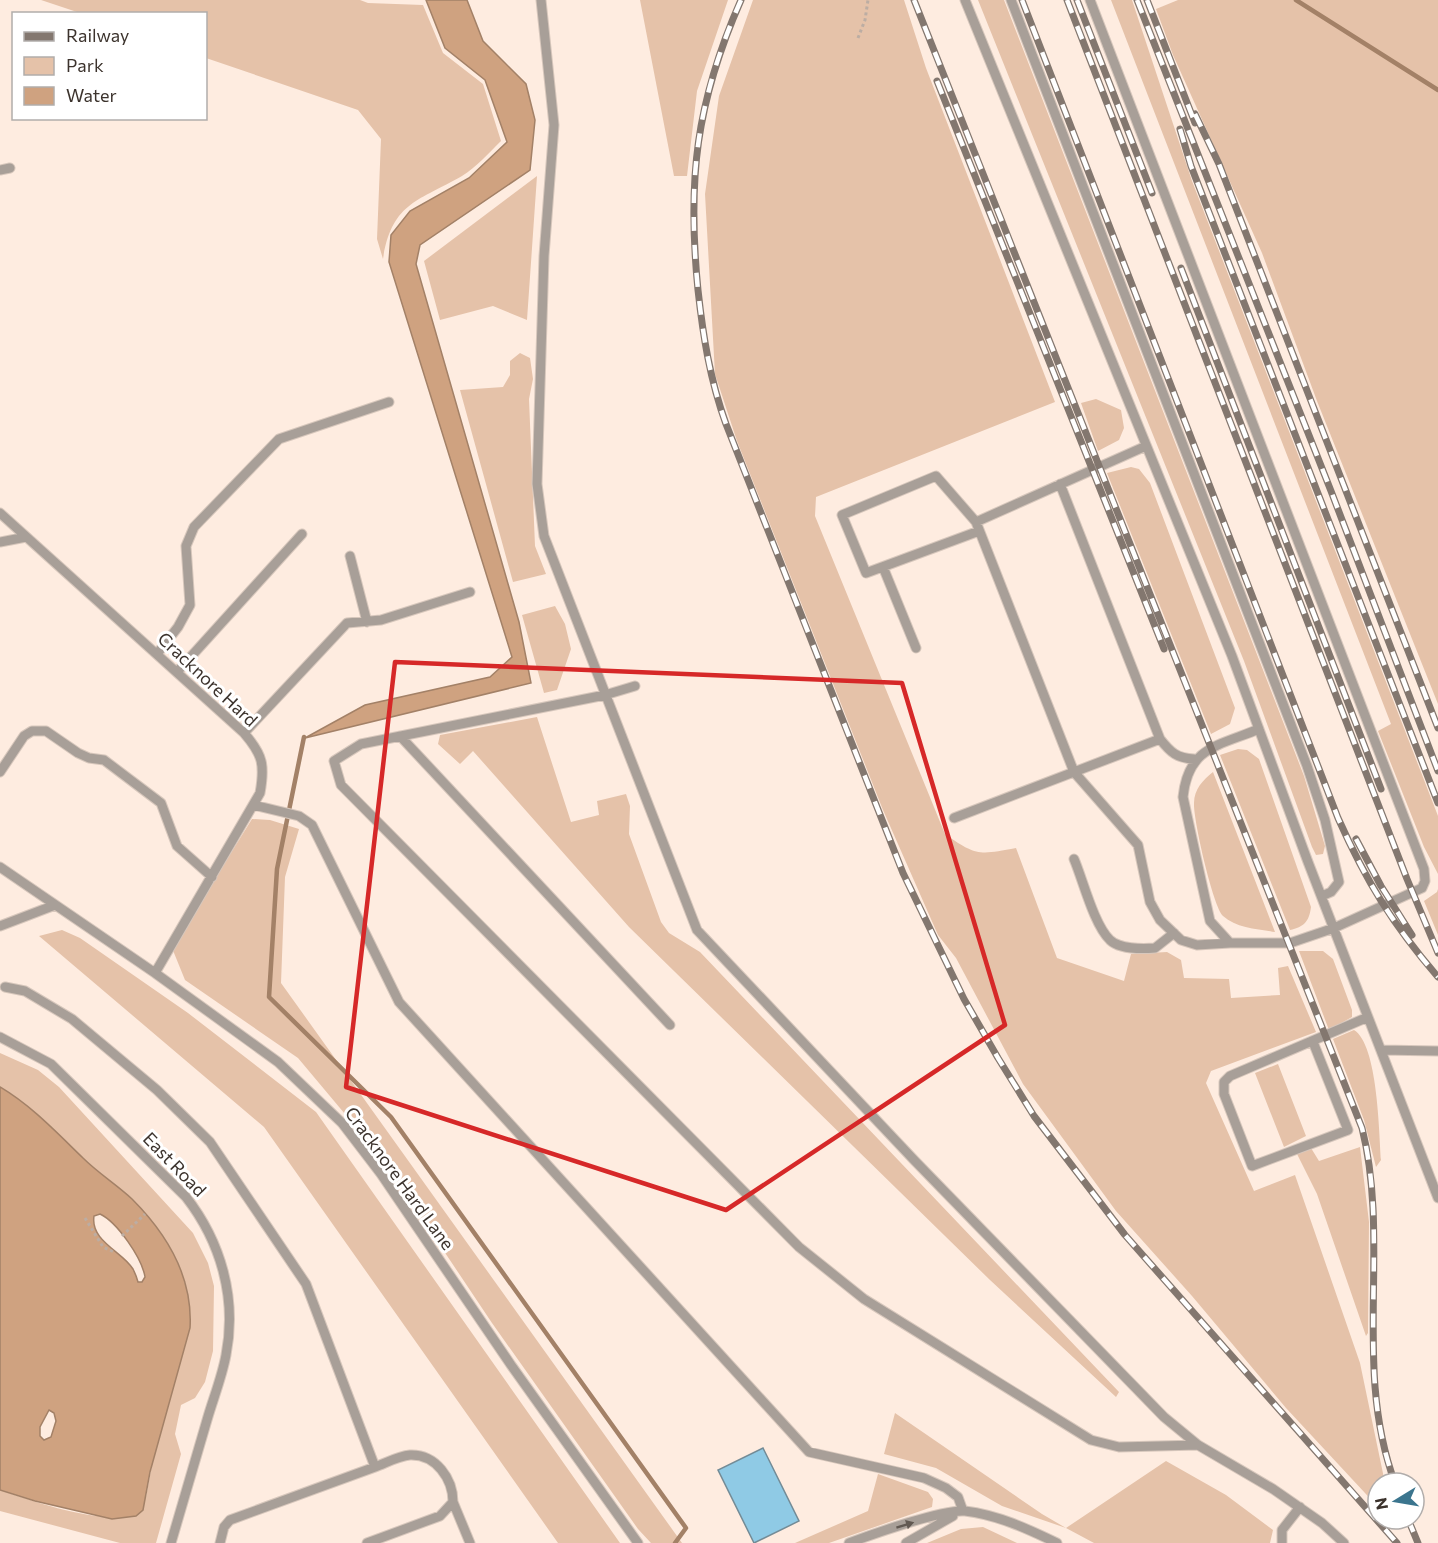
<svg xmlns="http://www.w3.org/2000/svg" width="1438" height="1543" font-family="Commissioner,sans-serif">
<rect width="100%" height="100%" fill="#feece0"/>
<path fill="#e5c2a9" d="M 41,0 L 360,0 L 368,3 L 423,5 L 443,53 L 483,84 L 501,141 C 489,153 476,167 462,176 C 419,201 392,202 383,259 L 377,239 L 381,139 L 358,110 L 206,58 L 206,14 L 80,13 Z
M 640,0 L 728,0 L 697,91 L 687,176 L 674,176 Z
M 753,0 L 904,0 L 926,68 L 1055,402 L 816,497 L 815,516 L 945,834 C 976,856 979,855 1016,848 L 1057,958 L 1124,981 L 1131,954 L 1167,952 L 1181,960 L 1184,978 L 1229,979 L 1231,998 L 1280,995 L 1278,968 L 1288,966 L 1316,1032 L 1211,1071 L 1206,1083 L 1254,1191 L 1295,1175 L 1360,1363 L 1385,1483 L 1378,1483 L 1378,1507 L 1286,1408 L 1192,1296 L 1116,1211 L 1023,1084 L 956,958 L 938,935 L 883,810 L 737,441 L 715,374 L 705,194 L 719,96 Z
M 978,0 L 1004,0 L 1304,776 L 1325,846 L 1323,854 L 1316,855 L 1312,847 L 1244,661 Z
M 1111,0 L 1132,0 L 1192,181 L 1438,816 L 1438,874 L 1424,847 L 1378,731 L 1391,724 Z
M 1178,0 L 1438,0 L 1438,704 L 1317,401 L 1262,253 L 1173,55 L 1156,9 Z
M 537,176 L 527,320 L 493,306 L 440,320 L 424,261 Z
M 520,353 L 530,358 L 533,379 L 529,399 L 535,546 L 546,574 L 513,582 L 460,390 L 503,387 L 510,375 L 510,361 Z
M 1096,399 L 1121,410 L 1124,428 L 1119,440 L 1098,451 L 1081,403 Z
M 1131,467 L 1139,469 L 1150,483 L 1235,708 L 1230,724 L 1211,734 L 1107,473 Z
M 555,606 L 565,624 L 571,649 L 557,690 L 544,693 L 522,615 Z
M 537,717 L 571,822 L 599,815 L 597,801 L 626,794 L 630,806 L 629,834 L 661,922 L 669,933 L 700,952 L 1119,1392 L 1116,1397 L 990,1280 L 629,927 L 473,751 L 460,764 L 438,744 L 440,735 Z
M 1238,749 L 1247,750 L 1259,759 L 1311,907 C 1309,922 1304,927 1290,930 L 1220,755 Z
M 1213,772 L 1275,932 C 1257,929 1236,928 1223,916 C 1213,906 1193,819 1194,803 C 1194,789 1203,780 1213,772 Z
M 252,819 L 270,820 L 299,829 L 285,877 L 281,983 L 682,1543 L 651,1543 L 638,1529 L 492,1323 L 381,1157 L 298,1058 L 185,980 L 172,948 Z
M 1438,889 L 1438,935 L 1424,901 L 1437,892 Z
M 62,930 L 80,938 L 188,1013 L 316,1112 L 620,1543 L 558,1543 L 264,1127 L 39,936 Z
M 1299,951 L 1323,951 L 1333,959 L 1352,1010 L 1352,1017 L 1329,1030 Z
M 1354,1030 C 1378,1045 1379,1132 1381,1160 L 1376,1167 L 1364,1120 L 1333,1039 Z
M 0,1053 L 38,1070 L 59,1087 L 193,1233 L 208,1263 L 214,1286 L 213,1351 L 205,1382 L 195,1398 L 181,1405 L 175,1434 L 181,1454 L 156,1543 L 120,1543 L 0,1511 L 0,1490 C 42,1504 91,1522 136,1516 L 146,1497 L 186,1284 L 161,1233 L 131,1198 L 106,1180 L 13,1095 L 0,1087 Z
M 1278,1064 L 1306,1136 L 1284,1147 L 1255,1073 Z
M 1360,1147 L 1369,1222 L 1368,1333 L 1366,1336 L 1317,1194 L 1297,1154 L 1311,1148 L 1319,1161 Z
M 895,1413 L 1042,1514 L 1066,1528 L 1166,1461 L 1226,1495 L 1273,1530 L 1270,1543 L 1094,1543 L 1066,1528 L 1002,1506 L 936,1468 L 884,1454 Z
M 878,1474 L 928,1492 L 933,1499 L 932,1507 L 829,1543 L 795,1543 L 868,1511 Z
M 983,1527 L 1017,1543 L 927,1543 L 961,1529 Z"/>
<path fill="#cfa280" stroke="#a38167" stroke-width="1.5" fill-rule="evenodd" d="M 426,0 L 467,0 L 483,41 L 526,84 L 535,120 L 530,170 L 420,245 L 416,264 L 519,622 L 531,683 L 305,738 L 365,705 L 490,677 L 512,657 L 389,262 L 391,235 L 410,211 L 469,178 L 507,142 L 485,80 L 445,48 Z
M 0,1087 C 32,1106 57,1133 83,1158 C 98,1173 117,1185 132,1199 C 167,1234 193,1278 190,1328 L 150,1472 L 143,1510 L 136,1516 L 112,1519 L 35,1501 L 0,1490 ZM 100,1214 C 117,1222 142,1258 145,1277 L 142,1282 L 138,1282 C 137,1278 135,1273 133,1269 C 123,1252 90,1241 94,1216 ZM 49,1410 L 54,1413 L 56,1421 L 51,1437 L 44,1440 L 40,1436 L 40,1427 Z"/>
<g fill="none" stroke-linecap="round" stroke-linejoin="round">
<path stroke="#a38167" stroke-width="4.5" d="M 1296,0 L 1438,90
M 304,737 L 277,869 L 269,997 L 391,1117 L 686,1528 L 675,1543"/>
</g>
<path fill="#8fcae5" stroke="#738b96" stroke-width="1.5" d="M 763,1448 L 799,1521 L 754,1543 L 718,1470 Z"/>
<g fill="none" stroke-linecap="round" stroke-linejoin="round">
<g stroke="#d7c7bc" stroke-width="11">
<path id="service" d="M 541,0 L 554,125 L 544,256 L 537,484 L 544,536 L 697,930 L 915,1161 L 1164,1417 L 1198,1445 L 1273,1489 L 1322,1523 L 1344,1543
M 965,0 L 1232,656 L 1308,862 L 1438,1198
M 1011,0 L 1307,766 L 1325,820 L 1339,882 L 1331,892 L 1322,896
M 1090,0 L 1424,869 L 1425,881 L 1422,888 L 1334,928 L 1290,943 L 1230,943 L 1210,921 L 1183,797 C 1188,747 1218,746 1259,729
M 0,170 L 10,168
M 1146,446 L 976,522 L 1074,772 L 1138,845 L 1150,902 L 1160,920 L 1181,940 L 1197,945 L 1230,943
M 0,513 L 244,733 C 263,755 265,765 260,793 L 155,973
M 976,522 L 936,476 L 842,515 L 866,573 L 979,531
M 0,542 L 26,537
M 350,556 L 367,622
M 883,567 L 916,648
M 157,654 L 178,627 L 190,605 L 186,546 L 194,527 L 279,439 L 389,402
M 177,672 L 302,534
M 635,686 L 605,695 L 361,744 L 334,761 L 341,785 L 799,1247 L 864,1299 L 1091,1440 L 1119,1447 L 1198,1445
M 244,733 L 347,623 L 381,620 L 470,592
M 400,736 L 670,1025
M 1160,739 C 1171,753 1177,758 1194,759
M 0,772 L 24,736 L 32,731 L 46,731 L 78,753 L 89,758 L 104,760 L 161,803 L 177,846 L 212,877
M 254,805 L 299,816 L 312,825 L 399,1002 L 809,1452 L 924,1478 L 946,1488 L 958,1497 L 963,1511
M 954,818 L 1160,739 L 1060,484
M 1074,859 C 1083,880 1094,925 1110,940 C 1119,949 1142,949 1155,948 L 1174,933
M 0,867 L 155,973 L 278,1062 L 342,1123 L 381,1174 L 511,1365 L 638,1543
M 0,926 L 55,905
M 5,987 L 25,991 L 72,1019 L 157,1090 L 210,1142 L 306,1284 L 375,1467 L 230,1520 L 224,1527 L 220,1543
M 0,1037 L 51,1064 L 186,1197 C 221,1242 237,1298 226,1355 C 222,1377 213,1399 207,1420 C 195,1461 183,1502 171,1543
M 1313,1042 L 1348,1130 L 1252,1166 L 1224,1094 L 1224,1082 L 1230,1076 L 1368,1017
M 1381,1050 L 1438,1051
M 453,1502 L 470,1543
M 367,1543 L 440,1516 L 453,1502 C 453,1479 436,1454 410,1455 C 398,1456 386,1463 375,1467
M 849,1543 C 873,1534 943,1509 965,1511 C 998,1515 1028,1529 1057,1543
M 906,1543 L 953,1516
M 1282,1543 L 1282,1530 L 1300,1507"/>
</g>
<path stroke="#bcada3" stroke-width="3" stroke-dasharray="3 3" stroke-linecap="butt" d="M 858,38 L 865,20 L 868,0
M 85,1218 L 103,1247 L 114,1252
M 122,1236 L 145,1214"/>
<use href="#service" stroke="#a89f98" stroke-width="9"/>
<g stroke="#83776f" stroke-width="7">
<path id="rail" d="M 741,0 C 696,102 687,180 698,290 C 703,336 710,380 726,424 L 903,873 L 964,999 L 998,1058 L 1034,1116 L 1125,1235 L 1397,1543
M 914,0 L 1362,1128 C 1391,1244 1352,1368 1395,1483
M 1022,0 L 1338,818 C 1366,881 1393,925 1438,977
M 1067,0 L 1407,879 L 1438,953
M 1077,0 L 1152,193
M 1137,0 L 1331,491 L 1438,771
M 1147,0 L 1195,123
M 937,81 L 1164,649
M 1195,114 L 1219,164 L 1438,728
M 1180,129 L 1191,166 L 1438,803
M 1181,268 L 1381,789
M 1356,839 L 1381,886 L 1412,935
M 1408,1519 L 1418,1543"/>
</g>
<use href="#rail" stroke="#fff" stroke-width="4.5" stroke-dasharray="14" stroke-linecap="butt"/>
</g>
<defs><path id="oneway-solid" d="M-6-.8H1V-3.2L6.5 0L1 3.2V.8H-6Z" transform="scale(1.5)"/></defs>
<use fill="#625952" href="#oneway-solid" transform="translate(905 1525) rotate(-17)"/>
<path fill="none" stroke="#d62828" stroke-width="4.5" stroke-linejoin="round" d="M 395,662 L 902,683 L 1005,1025 L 726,1210 L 346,1087 Z"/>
<g text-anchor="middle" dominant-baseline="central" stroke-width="6" stroke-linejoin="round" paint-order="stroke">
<g font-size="18" fill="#3c332d" stroke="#fff">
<text transform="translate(208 679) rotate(43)">Cracknore Hard</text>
<text transform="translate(175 1164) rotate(46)">East Road</text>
<text transform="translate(400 1178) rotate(54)">Cracknore Hard Lane</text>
</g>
</g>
<rect x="12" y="12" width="195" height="108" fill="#ffffff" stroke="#b1adab" stroke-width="1.5"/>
<rect x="24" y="32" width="30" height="9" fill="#83776f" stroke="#b1adab" stroke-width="1.5"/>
<text x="66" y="42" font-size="18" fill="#3c332d">Railway</text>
<rect x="24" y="57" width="30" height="18" fill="#e5c2a9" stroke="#b1adab" stroke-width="1.5"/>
<text x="66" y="72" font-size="18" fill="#3c332d">Park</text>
<rect x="24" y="87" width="30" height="18" fill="#cfa280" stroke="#b1adab" stroke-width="1.5"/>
<text x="66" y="102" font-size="18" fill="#3c332d">Water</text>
<g transform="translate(1396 1501) rotate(259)"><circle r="28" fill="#ffffff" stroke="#b1adab" stroke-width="1.5"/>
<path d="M0-4.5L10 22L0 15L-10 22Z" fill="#3b758e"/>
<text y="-9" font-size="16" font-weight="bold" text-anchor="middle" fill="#3c332d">N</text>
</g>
</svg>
